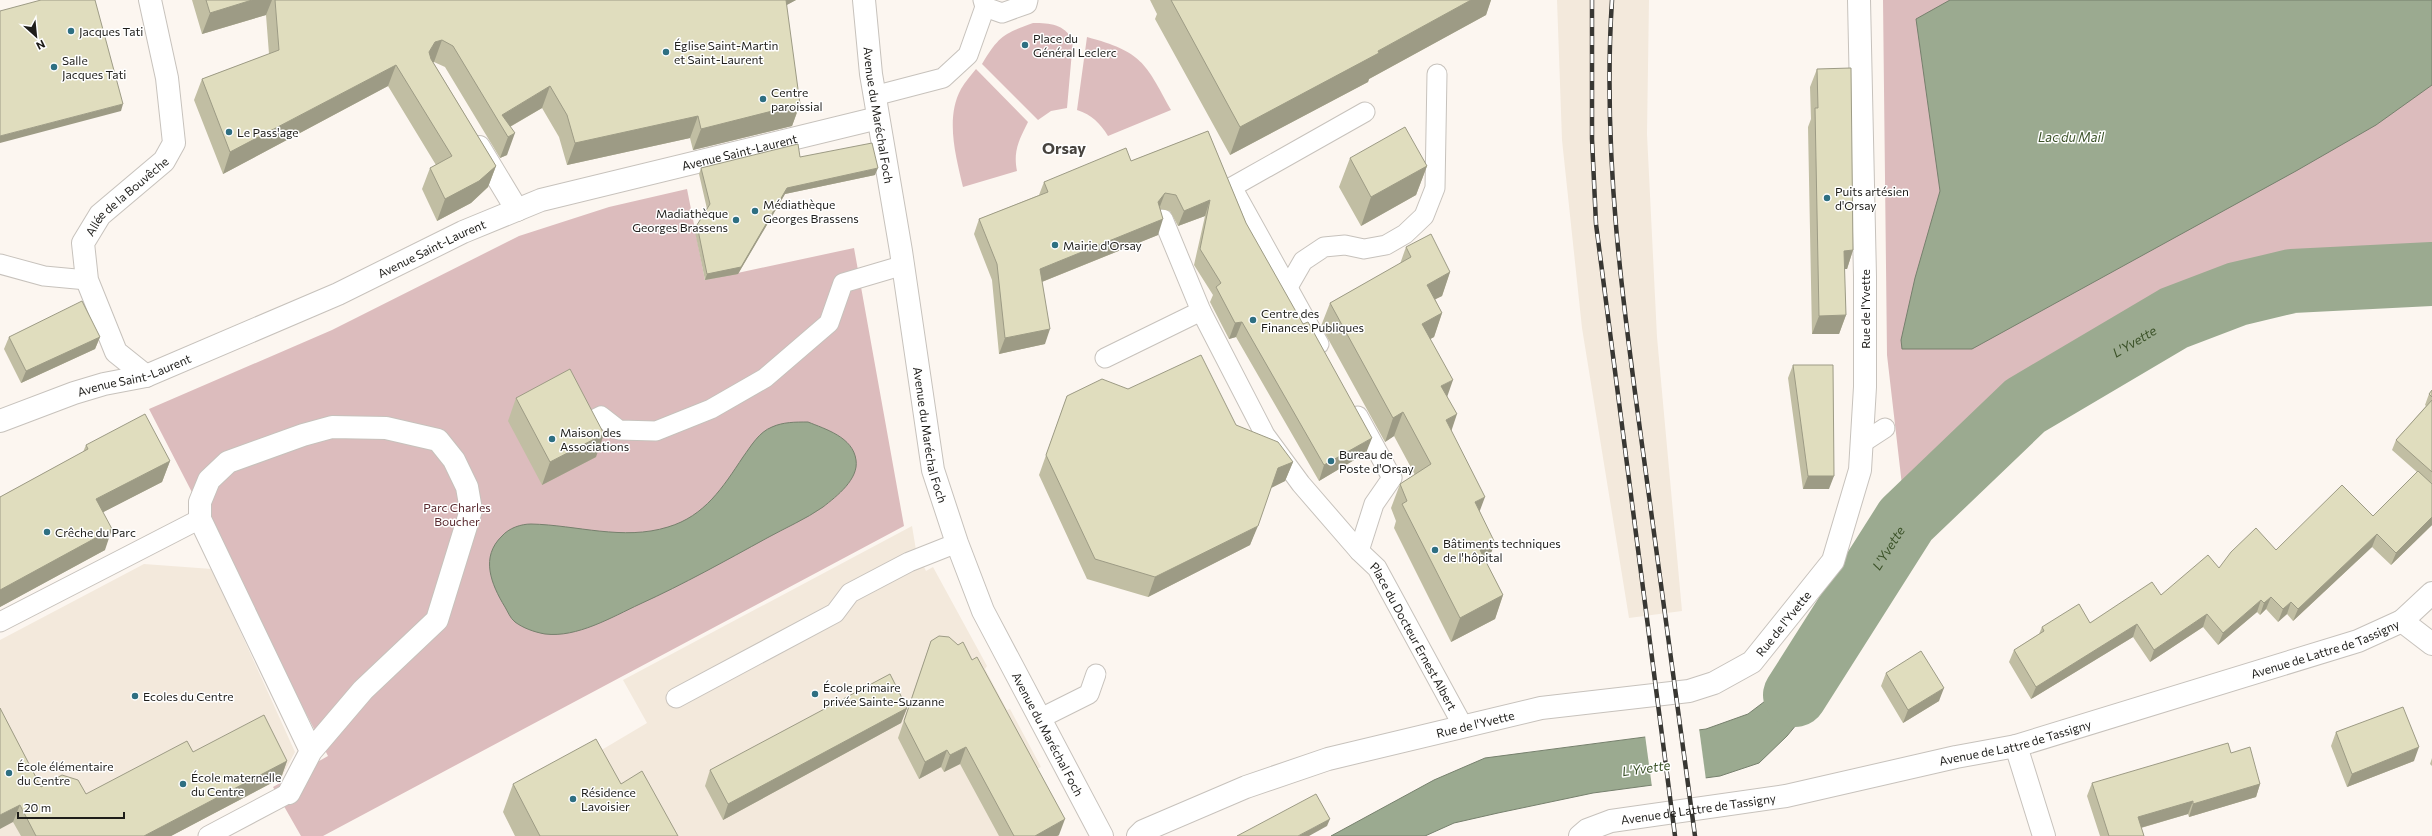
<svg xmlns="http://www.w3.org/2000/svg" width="2432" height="836" font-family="Commissioner,sans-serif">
<rect width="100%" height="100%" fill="#fcf6f0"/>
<path fill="#f3e9dc" d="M 1557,0 L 1649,0 L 1647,134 L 1657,337 L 1682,611 L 1629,618 L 1582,328 L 1562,140 Z
M 912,526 L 916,550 L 926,571 L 933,567 L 987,666 L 985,669 L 1007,710 L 1010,709 L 1041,767 L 1026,774 L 1059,836 L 591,836 L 583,761 L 647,723 L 623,680 Z
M 144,564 L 212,569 L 295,752 L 281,778 L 171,836 L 0,836 L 0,640 Z"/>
<path fill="#dcbcbd" d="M 1883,0 L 2432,0 L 2432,267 L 2389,278 L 2292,281 L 2174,318 L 2025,406 L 1906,520 L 1887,355 Z
M 1033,23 C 1051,23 1063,24 1073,40 L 1067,108 L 1051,111 L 1038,120 L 982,64 C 999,36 1003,34 1033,23 Z
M 1087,37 C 1142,52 1145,62 1171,110 L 1108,136 C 1100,123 1092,115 1077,110 Z
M 976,69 L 1028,122 C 1019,140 1013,151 1017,171 L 963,187 C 956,157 945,118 961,89 C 965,82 971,75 976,69 Z
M 687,189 L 705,280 L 854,248 L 904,526 L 323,836 L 301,836 L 273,787 L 328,756 L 149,409 L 332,330 L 519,236 L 609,207 Z"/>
<path fill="#9baa90" stroke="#76806d" d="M 1950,0 L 2432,0 L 2432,85 L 2376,125 L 2296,171 L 1972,349 L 1902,349 L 1901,340 L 1915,278 L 1940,191 L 1916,19 Z
M 808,422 C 825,429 853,437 856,460 C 859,479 837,496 823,507 C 806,519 785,528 767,538 C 725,561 684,584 640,604 C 612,617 577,638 545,634 C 534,632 523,628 515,622 C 510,618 508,612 505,607 C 491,584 480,557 502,536 C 509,528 521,524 531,524 C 577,525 623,541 668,527 C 705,516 723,487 743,457 C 751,446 759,432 772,427 C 783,422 795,422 808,422 Z
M 1823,614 L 1855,627 L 1811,707 L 1787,736 L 1759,763 L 1720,776 L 1593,793 L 1498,813 L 1454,823 L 1425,836 L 1331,836 L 1434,780 L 1485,758 L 1706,729 L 1748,714 L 1785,686 Z"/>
<path fill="#fcf6f0" d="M 1699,728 L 1706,780 L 1652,787 L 1645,735 Z"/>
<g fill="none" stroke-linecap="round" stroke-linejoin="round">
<path stroke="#9baa90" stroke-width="64" id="s1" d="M 1795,695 L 1906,520 L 2025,406 L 2174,318 L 2237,294 L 2292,281 L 2432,274"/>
<g stroke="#c7c2bc" stroke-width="21">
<g id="lane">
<path d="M 985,7 L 1002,13 L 1027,4 L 1028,0"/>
<path d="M 874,96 L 943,78 L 968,55 L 985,7 L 983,0"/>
<path d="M 0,264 L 44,276 L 87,280"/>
<path d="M 1288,287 L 1303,261 L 1324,247 L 1345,245 L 1364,249 L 1386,245 L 1405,234 L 1424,216 L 1435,188 L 1437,74"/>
<path id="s2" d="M 1201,311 L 1265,435 L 1301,484 L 1359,551 L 1377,568 L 1463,726"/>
<path d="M 1319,344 L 1232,187 L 1365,112"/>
<path d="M 1105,358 L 1201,311 L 1163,219"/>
<path d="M 1358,416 L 1392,478 L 1374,504 L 1359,551"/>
<path d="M 595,419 L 601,416 L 619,430 L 656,431 L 711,409 L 765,378 L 829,323 L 843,283 L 904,265"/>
<path d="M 1862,443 L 1885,428"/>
<path d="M 0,622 L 200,519"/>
<path d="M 676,698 L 835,613 L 850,593 L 909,562 L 957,543"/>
<path d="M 1039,719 L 1089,694 L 1096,674"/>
<path d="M 208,836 L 289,793"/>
</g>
</g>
<g stroke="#c7c2bc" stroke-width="24">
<g id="street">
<path d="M 479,147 L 517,210"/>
<path id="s3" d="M 146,376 L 116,352 L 87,280 L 83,243 L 100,215 L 164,161 L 174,143 L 167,78 L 150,0"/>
<path d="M 2402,621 L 2432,644"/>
<path d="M 2016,746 L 2044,836"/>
<path d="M 289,793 L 311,751 L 200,519 L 200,502 L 209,480 L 228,462 L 303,435 L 332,427 L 386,428 L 438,440 L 454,460 L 467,487 L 471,510 L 437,620 L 363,690 L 311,751"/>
<path id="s4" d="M 1138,836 L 1143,831 L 1246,787 L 1328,759 L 1541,708 L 1689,691 L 1714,683 L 1752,662 L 1833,561 L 1860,470 L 1865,387 L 1865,277 L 1859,0"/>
<path id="s5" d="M 1580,836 L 1587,830 L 1611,821 L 1786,796 L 1956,757 L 2016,746 L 2358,641 L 2402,621 L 2432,593"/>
</g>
</g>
<g stroke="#c7c2bc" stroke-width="24">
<g id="secondary">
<path id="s6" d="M 864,0 L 871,74 L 901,251 L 933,470 L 957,543 L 983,611 L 1102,836"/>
<path id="s7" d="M 0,421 L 74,393 L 104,384 L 146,376 L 338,294 L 463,232 L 541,200 L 878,118"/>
</g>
</g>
<use href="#lane" stroke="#fff" stroke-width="19"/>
<use href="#street" stroke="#fff" stroke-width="22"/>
<use href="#secondary" stroke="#fff" stroke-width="22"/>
<g stroke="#383733" stroke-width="4.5">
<path id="rail" d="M 1592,0 L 1592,139 L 1596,224 L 1675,836
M 1612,0 C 1602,154 1623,307 1644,459 C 1661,585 1678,710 1695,836"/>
</g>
<use href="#rail" stroke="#fff" stroke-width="3" stroke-dasharray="9" stroke-linecap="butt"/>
</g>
<path fill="#c1bea3" d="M 192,0 L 796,0 L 786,5 L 800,104 L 792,126 L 693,150 L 690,138 L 567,165 L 559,137 L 542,108 L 510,127 L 507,155 L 500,158 L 445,67 L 434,62 L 433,62 L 496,166 L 488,187 L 471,203 L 437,221 L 422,189 L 430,168 L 436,165 L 388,86 L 223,174 L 194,100 L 202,79 L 269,54 L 266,15 L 202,34 Z
M 1150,0 L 1491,0 L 1486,15 L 1369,79 L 1368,82 L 1230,155 L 1155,19 L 1157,14 Z
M 1817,69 L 1853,250 L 1847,269 L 1844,269 L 1846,315 L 1839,334 L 1812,334 L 1808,127 L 1811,119 L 1810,87 Z
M 1208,131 L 1246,223 L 1366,453 L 1319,481 L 1236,337 L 1229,339 L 1210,302 L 1213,295 L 1194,265 L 1205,216 L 1178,226 L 1170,211 L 1160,209 L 1158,235 L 1042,282 L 1045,344 L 999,354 L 992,280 L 974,234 L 979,219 L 1039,195 L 1044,182 L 1131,161 Z
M 800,157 L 875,175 L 785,194 L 738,274 L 705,280 L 695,232 L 697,225 L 707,209 L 699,174 L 701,168 Z
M 1350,158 L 1427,166 L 1416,195 L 1361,226 L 1339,187 Z
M 1406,247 L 1450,272 L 1442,296 L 1435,299 L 1442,313 L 1434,337 L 1430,339 L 1447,396 L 1451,430 L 1480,512 L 1487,564 L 1503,595 L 1495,619 L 1451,642 L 1394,528 L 1396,521 L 1391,508 L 1400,484 L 1415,475 L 1394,436 L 1385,442 L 1321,326 L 1330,303 L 1400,264 Z
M 9,337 L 100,337 L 95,349 L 21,383 L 4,349 Z
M 1793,365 L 1829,489 L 1803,489 L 1788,378 Z
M 1128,389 L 1236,425 L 1293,462 L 1285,481 L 1271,488 L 1250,545 L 1148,597 L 1087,579 L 1039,475 L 1067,396 Z
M 2432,390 L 2432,525 L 2391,565 L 2372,547 L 2293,621 L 2287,614 L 2278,622 L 2266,609 L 2260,615 L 2257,612 L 2218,645 L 2203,627 L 2150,662 L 2133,637 L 2031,699 L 2009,662 L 2014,650 L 2039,634 L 2042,627 L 2090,623 L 2161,595 L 2219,568 L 2276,550 L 2373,516 L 2417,472 L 2392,450 L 2396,440 L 2426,406 L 2425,405 L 2429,394 Z
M 516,398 L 596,457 L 542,485 L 508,421 Z
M 86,445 L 170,461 L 162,482 L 103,512 L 105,550 L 0,607 L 0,497 L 83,452 Z
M 931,641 L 1059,835 L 1057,836 L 999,836 L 960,764 L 944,772 L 941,767 L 919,779 L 898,738 Z
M 1886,673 L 1939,701 L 1903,723 L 1881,686 Z
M 0,708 L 41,787 L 86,794 L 193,752 L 287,761 L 281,778 L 171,836 L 21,836 L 13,822 Z
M 907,708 L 901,723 L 723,820 L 705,786 L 710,770 Z
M 2336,732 L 2414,761 L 2347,787 L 2331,746 Z
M 2231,753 L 2260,784 L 2256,797 L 2189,817 L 2188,814 L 2141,828 L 2144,836 L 2100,836 L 2087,796 L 2092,783 Z
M 2432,758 L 2432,766 L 2430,764 Z
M 513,784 L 621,784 L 678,836 L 515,836 L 503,812 Z"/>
<path fill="#9d9b85" d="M 252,0 L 272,0 L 266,15 L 202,34 L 210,13 Z
M 780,0 L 796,0 L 776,11 Z
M 1471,0 L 1491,0 L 1486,15 L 1369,79 L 1368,82 L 1230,155 L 1240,127 Z
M 442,40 L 434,62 L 427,64 L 429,52 L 435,42 Z
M 396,65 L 388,86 L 223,174 L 230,152 Z
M 550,86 L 542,108 L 504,130 L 502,115 Z
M 123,104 L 121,111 L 0,143 L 0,136 Z
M 800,104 L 792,126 L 693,150 L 701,129 Z
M 698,116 L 690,138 L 567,165 L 575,143 Z
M 515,133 L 507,155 L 500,158 L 508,137 Z
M 496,166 L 488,187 L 471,203 L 437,221 L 445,199 Z
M 1427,166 L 1416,195 L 1361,226 L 1371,197 Z
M 878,168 L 875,175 L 785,194 L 738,274 L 705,280 L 707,274 L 787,188 Z
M 1165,193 L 1159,209 L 1158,202 Z
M 1210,200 L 1205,216 L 1178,226 L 1184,211 Z
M 1163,219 L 1158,235 L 1034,285 L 1040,269 Z
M 1853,250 L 1847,269 L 1837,269 L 1844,251 Z
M 1450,272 L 1442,296 L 1418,308 L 1427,285 Z
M 1442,313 L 1434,337 L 1414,348 L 1422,324 Z
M 1846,315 L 1839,334 L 1812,334 L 1819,316 Z
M 1242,322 L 1236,337 L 1229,339 L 1235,323 Z
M 1050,329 L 1045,344 L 999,354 L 1005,338 Z
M 100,337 L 95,349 L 21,383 L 26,371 Z
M 1453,380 L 1445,403 L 1441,386 Z
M 1403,412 L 1394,436 L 1385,442 L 1393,418 Z
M 1457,414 L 1449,438 L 1446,420 Z
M 604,434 L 596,457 L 542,485 L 550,462 Z
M 1372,438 L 1366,453 L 1319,481 L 1324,465 Z
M 170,461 L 162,482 L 88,520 L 96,499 Z
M 1293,462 L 1285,481 L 1271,488 L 1278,468 Z
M 1808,476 L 1834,476 L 1829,489 L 1803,489 Z
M 1485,497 L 1476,521 L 1475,502 Z
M 2432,517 L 2432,525 L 2391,565 L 2396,553 Z
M 1258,526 L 1250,545 L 1148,597 L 1155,577 Z
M 112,529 L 105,550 L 0,607 L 0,590 Z
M 2377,534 L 2372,547 L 2293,621 L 2298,609 Z
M 1495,543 L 1486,566 L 1480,550 Z
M 1503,595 L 1495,619 L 1451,642 L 1460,618 Z
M 2271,597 L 2266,609 L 2260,615 L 2264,603 Z
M 2261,600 L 2257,612 L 2218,645 L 2223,633 Z
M 2291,602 L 2287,614 L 2278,622 L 2283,609 Z
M 2207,614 L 2203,627 L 2150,662 L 2154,650 Z
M 2137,624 L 2133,637 L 2031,699 L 2036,687 Z
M 1944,688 L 1939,701 L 1903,723 L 1908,710 Z
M 907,708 L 901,723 L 723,820 L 728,804 Z
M 966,747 L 960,764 L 944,772 L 950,755 Z
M 2419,747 L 2414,761 L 2347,787 L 2352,774 Z
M 947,750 L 941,767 L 919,779 L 925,762 Z
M 287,761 L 281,778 L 171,836 L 144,836 Z
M 2260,784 L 2256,797 L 2189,817 L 2193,804 Z
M 2193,801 L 2188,814 L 2133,830 L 2138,817 Z
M 20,805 L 13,822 L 0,829 L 0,815 Z
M 1065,819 L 1059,835 L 1057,836 L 1035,836 Z
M 1330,819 L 1327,826 L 1309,836 L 1298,836 Z"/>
<path fill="#e0ddbe" stroke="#9d9b85" d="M 41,0 L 95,0 L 123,104 L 0,136 L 0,11 Z
M 206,0 L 252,0 L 210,13 Z
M 275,0 L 786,0 L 800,104 L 701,129 L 698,116 L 575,143 L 567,115 L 550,86 L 502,115 L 515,133 L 508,137 L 453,46 L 442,40 L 435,42 L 429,52 L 431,59 L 496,166 L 479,181 L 445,199 L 430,168 L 452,156 L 396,65 L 230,152 L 202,79 L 279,50 Z
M 1171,0 L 1471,0 L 1378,51 L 1379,53 L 1240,127 Z
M 1851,68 L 1853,250 L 1844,251 L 1846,315 L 1819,316 L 1815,108 L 1818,108 L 1817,69 Z
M 1405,127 L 1427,166 L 1371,197 L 1350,158 Z
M 1208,131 L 1246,223 L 1303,324 L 1308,322 L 1372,438 L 1324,465 L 1242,322 L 1235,323 L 1216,287 L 1221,283 L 1200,249 L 1210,200 L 1184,211 L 1176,195 L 1165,193 L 1158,202 L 1163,219 L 1040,269 L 1050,329 L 1005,338 L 997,264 L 979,219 L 1048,192 L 1044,182 L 1126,148 L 1131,161 Z
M 872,143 L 878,168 L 787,188 L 741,267 L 707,274 L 697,225 L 710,204 L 701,168 L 798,144 L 800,157 Z
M 1431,234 L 1450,272 L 1427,285 L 1442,313 L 1422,324 L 1453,380 L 1441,386 L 1457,414 L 1446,420 L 1485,497 L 1475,502 L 1495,543 L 1480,550 L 1503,595 L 1460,618 L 1402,504 L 1407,501 L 1400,484 L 1431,464 L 1403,412 L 1393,418 L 1330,303 L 1411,257 L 1406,247 Z
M 82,301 L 100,337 L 26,371 L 9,337 Z
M 1201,355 L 1236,425 L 1278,442 L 1293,462 L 1278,468 L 1258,526 L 1155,577 L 1095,559 L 1046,455 L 1067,396 L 1102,379 L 1128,389 Z
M 1793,365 L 1833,365 L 1834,476 L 1808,476 Z
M 570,369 L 604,434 L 550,462 L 516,398 Z
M 2432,390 L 2432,397 L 2429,394 Z
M 2432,400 L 2432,472 L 2396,440 Z
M 145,414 L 170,461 L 96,499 L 112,529 L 0,590 L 0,497 L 88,449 L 86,445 Z
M 2418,471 L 2432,484 L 2432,517 L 2396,553 L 2377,534 L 2298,609 L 2291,602 L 2283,609 L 2271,597 L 2264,603 L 2261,600 L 2223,633 L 2207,614 L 2154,650 L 2137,624 L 2036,687 L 2014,650 L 2044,631 L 2042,627 L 2079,604 L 2090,623 L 2152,582 L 2161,595 L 2208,555 L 2219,568 L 2231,552 L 2256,528 L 2276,550 L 2342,485 L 2373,516 Z
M 939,636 L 949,637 L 958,645 L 963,642 L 972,660 L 977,657 L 1065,819 L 1035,836 L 1014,836 L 966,747 L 950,755 L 947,750 L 925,762 L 904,721 L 931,641 Z
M 1921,651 L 1944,688 L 1908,710 L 1886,673 Z
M 890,674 L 907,708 L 728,804 L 710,770 Z
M 2403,707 L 2419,747 L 2352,774 L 2336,732 Z
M 0,708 L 41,787 L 62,775 L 78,780 L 86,794 L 187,741 L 193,752 L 264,715 L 287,761 L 144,836 L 36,836 L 20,805 L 0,815 Z
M 596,739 L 621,784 L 642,771 L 678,836 L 540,836 L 513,784 Z
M 2228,743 L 2231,753 L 2250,747 L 2260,784 L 2193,804 L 2193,801 L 2138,817 L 2144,836 L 2109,836 L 2092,783 Z
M 1316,794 L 1330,819 L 1298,836 L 1237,836 Z"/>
<g fill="#2e6f82" stroke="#fff" stroke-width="1.5">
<circle cx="71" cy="31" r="4"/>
<circle cx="1025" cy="45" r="4"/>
<circle cx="666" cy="52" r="4"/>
<circle cx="54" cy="67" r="4"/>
<circle cx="763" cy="99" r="4"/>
<circle cx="229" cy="132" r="4"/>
<circle cx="1827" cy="198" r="4"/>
<circle cx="755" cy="211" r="4"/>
<circle cx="736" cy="220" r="4"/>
<circle cx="1055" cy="245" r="4"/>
<circle cx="1253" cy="320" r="4"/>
<circle cx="552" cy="439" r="4"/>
<circle cx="1331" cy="461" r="4"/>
<circle cx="47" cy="532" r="4"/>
<circle cx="1435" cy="550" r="4"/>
<circle cx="815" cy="694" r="4"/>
<circle cx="135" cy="696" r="4"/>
<circle cx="9" cy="773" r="4"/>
<circle cx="183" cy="784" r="4"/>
<circle cx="573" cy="799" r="4"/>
</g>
<g text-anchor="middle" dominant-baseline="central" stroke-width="3" stroke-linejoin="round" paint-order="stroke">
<g font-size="12" fill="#1e1d1a" stroke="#fff" text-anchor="start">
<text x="79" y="31">Jacques Tati</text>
<text x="1033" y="38">Place du<tspan x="1033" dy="14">Général Leclerc</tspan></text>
<text x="674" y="45">Église Saint-Martin<tspan x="674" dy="14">et Saint-Laurent</tspan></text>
<text x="62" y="60">Salle<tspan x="62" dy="14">Jacques Tati</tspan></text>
<text x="771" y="92">Centre<tspan x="771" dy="14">paroissial</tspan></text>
<text x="237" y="132">Le Pass'age</text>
<text x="1835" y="191">Puits artésien<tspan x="1835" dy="14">d'Orsay</tspan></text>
<text x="763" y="204">Médiathèque<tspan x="763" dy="14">Georges Brassens</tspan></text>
<text x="728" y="213" text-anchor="end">Madiathèque<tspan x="728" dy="14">Georges Brassens</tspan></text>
<text x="1063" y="245">Mairie d'Orsay</text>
<text x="1261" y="313">Centre des<tspan x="1261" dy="14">Finances Publiques</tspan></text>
<text x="560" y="432">Maison des<tspan x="560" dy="14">Associations</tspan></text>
<text x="1339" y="454">Bureau de<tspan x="1339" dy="14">Poste d'Orsay</tspan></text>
<text x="55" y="532">Crêche du Parc</text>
<text x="1443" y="543">Bâtiments techniques<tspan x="1443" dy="14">de l'hôpital</tspan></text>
<text x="823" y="687">École primaire<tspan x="823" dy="14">privée Sainte-Suzanne</tspan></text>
<text x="143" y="696">Ecoles du Centre</text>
<text x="17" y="766">École élémentaire<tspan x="17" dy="14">du Centre</tspan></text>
<text x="191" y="777">École maternelle<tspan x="191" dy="14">du Centre</tspan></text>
<text x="581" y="792">Résidence<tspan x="581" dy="14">Lavoisier</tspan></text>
</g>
<g font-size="12" fill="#1e1d1a" stroke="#fff">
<text stroke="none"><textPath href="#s6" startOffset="116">Avenue du Maréchal Foch</textPath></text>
<text stroke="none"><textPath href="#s7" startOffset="790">Avenue Saint-Laurent</textPath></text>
<text stroke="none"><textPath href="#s3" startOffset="218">Allée de la Bouvêche</textPath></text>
<text stroke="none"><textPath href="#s7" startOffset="466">Avenue Saint-Laurent</textPath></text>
<text transform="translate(1865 309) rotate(-90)">Rue de l'Yvette</text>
<text stroke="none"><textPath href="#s7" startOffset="142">Avenue Saint-Laurent</textPath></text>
<text stroke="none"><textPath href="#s6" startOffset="440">Avenue du Maréchal Foch</textPath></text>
<text stroke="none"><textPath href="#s4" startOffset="693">Rue de l'Yvette</textPath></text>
<text stroke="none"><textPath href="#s2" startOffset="391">Place du Docteur Ernest Albert</textPath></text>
<text stroke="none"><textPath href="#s5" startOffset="771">Avenue de Lattre de Tassigny</textPath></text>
<text stroke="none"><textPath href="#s4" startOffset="357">Rue de l'Yvette</textPath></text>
<text stroke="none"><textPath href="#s6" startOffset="764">Avenue du Maréchal Foch</textPath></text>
<text stroke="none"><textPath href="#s5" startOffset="447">Avenue de Lattre de Tassigny</textPath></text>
<text stroke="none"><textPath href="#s5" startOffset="123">Avenue de Lattre de Tassigny</textPath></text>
</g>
<g font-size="12" fill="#59292e" stroke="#fff">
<text x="457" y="507">Parc Charles<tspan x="457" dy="14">Boucher</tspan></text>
</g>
<g font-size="13" font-style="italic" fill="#3b5228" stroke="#fff">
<text x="2071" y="137">Lac du Mail</text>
<text stroke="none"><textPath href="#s1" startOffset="499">L'Yvette</textPath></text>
<text stroke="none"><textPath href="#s1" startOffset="174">L'Yvette</textPath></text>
<text transform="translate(1646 768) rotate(-8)">L'Yvette</text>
</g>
<g font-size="16" font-weight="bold" fill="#47433e" stroke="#fff">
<text x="1064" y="147">Orsay</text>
</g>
</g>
<g transform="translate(36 36) rotate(153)" stroke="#ffffff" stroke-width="3" paint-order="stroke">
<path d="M0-3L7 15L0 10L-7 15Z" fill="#1e1d1a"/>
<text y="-6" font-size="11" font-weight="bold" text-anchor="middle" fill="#1e1d1a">N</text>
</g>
<path d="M18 812v6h106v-6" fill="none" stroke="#1e1d1a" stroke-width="2"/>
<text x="24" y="812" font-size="12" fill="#1e1d1a" stroke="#ffffff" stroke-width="3" paint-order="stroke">20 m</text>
</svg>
